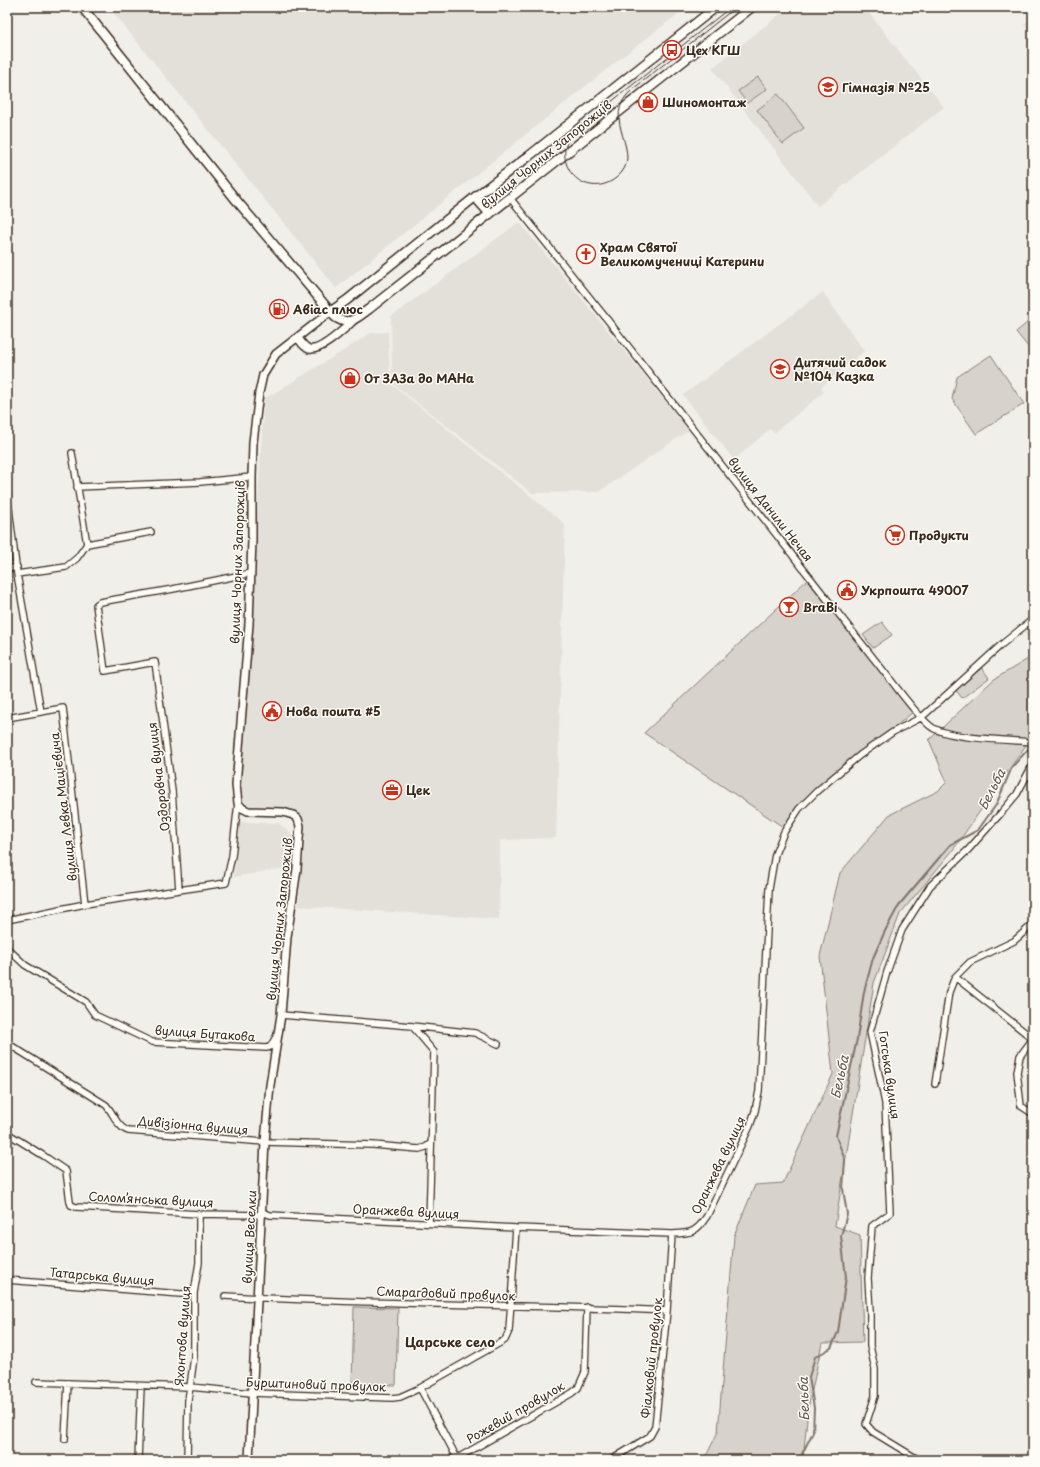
<svg xmlns="http://www.w3.org/2000/svg" width="1040" height="1467" font-family="'Playpen Sans',sans-serif">
<rect width="100%" height="100%" fill="#f1efea"/>
<filter id="ink" filterUnits="userSpaceOnUse"><feTurbulence type="fractalNoise" baseFrequency=".025" numOctaves="2"/><feDisplacementMap in="SourceGraphic" scale="8" xChannelSelector="R" yChannelSelector="G"/><feConvolveMatrix kernelMatrix="1 2 1 2 8 2 1 2 1" color-interpolation-filters="sRGB"/></filter>
<g filter="url(#ink)">
<path fill="#e3e0da" d="M 109,7 L 687,7 L 612,65 L 336,288 Z
M 789,7 L 864,7 L 944,107 L 818,206 L 712,68 Z
M 1033,17 L 1033,35 L 1024,24 Z
M 519,222 L 689,430 L 599,492 L 532,493 L 392,383 L 391,317 Z
M 823,292 L 864,351 L 821,387 L 824,392 L 774,433 L 770,429 L 734,460 L 683,395 Z
M 388,332 L 390,383 L 565,524 L 556,838 L 500,840 L 499,919 L 298,906 L 305,839 L 298,812 L 247,807 L 240,802 L 264,399 L 348,348 L 370,333 Z
M 1033,626 L 1033,644 L 1024,633 Z
M 239,822 L 278,823 L 289,831 L 294,840 L 290,867 L 234,877 Z"/>
<path fill="#d7d2cc" stroke="#897e75" d="M 758,77 L 767,89 L 747,103 L 738,91 Z
M 778,94 L 804,128 L 783,144 L 757,110 Z
M 1033,318 L 1033,353 L 1016,332 Z
M 991,355 L 1024,404 L 976,434 L 952,399 L 957,377 Z
M 807,580 L 913,712 L 814,794 L 786,829 L 644,733 Z
M 882,622 L 892,635 L 873,648 L 863,635 Z
M 1033,656 L 1033,735 L 953,850 L 900,914 L 874,983 L 835,1226 L 860,1235 L 863,1342 L 822,1343 L 808,1409 L 803,1460 L 704,1460 L 718,1432 L 734,1236 L 755,1185 L 783,1183 L 833,1074 L 820,956 L 840,873 L 889,815 L 938,791 L 947,782 L 929,740 L 993,680 Z
M 982,668 L 989,678 L 962,698 L 954,688 Z
M 354,1307 L 398,1308 L 396,1385 L 352,1384 Z"/>
<g fill="none" stroke-linecap="round" stroke-linejoin="round">
<path stroke="#80746b" stroke-width="2" d="M 801,1460 L 802,1454 L 813,1432 L 814,1408 L 809,1377 L 815,1357 L 831,1348 L 838,1332 L 846,1277 L 841,1236 L 847,1214 L 843,1189 L 845,1160 L 836,1136 L 857,1039 L 864,992 L 873,958 L 885,931 L 899,905 L 950,845 L 978,830 L 996,805 L 1012,767 L 1031,746 L 1032,742"/>
<g stroke="#3b2a1e" stroke-width="8">
<path id="minor" d="M 510,198 L 606,318 L 889,678 C 899,690 920,720 933,728 C 953,739 1009,740 1033,742
M 77,487 L 200,482 L 252,477
M 7,492 L 17,574
M 87,544 L 151,532
M 7,569 L 17,567
M 41,712 L 17,574 L 66,567 L 77,558 L 87,544 L 72,453
M 7,718 L 63,708 L 85,904
M 1028,775 L 1033,779
M 179,890 L 172,791 L 155,662 L 105,671 L 96,605 L 100,602 L 173,589 L 251,573
M 7,920 L 85,904 L 226,883 L 232,856 L 238,803
M 7,948 L 25,965 L 86,1002 L 95,1015 L 152,1042 L 266,1048 L 270,1047 L 276,1037
M 955,977 L 1027,1034 L 1033,1040
M 281,1015 L 412,1026 L 475,1033 L 498,1044
M 412,1026 L 434,1052 L 429,1223
M 1032,1040 L 1020,1056 L 1017,1072 L 1021,1106 L 1033,1114
M 7,1043 L 106,1105 C 114,1114 117,1127 128,1131 L 265,1142 L 373,1145 L 419,1149 L 426,1147 L 430,1144
M 935,1084 L 949,992 L 955,977 L 970,962 L 1014,941 L 1033,924
M 7,1133 L 44,1156 L 66,1171 L 70,1202 L 71,1205 L 76,1207 L 199,1214 L 262,1215
M 262,1212 L 270,1215 L 516,1228 L 672,1234 C 691,1233 696,1233 707,1216 L 750,1126 L 755,1111 L 759,1091 L 769,889 L 775,854 L 784,832 L 799,809 L 817,791 L 860,755 L 893,732 L 922,717 L 1001,645 L 1033,619
M 7,1280 L 181,1294 L 194,1293
M 225,1296 C 372,1305 520,1304 667,1311
M 36,1382 L 190,1387 L 252,1393 L 392,1398 L 400,1397 L 420,1388 L 505,1340 L 509,1331 L 516,1228
M 420,1388 L 458,1460
M 65,1439 L 68,1383
M 138,1460 L 141,1386
M 187,1460 L 188,1400 L 190,1387 L 194,1357 L 194,1293 L 199,1263 L 199,1214
M 454,1460 L 572,1393 L 578,1388 L 585,1372 L 587,1307
M 611,1460 L 650,1436 L 655,1427 L 667,1311 L 672,1234
M 919,1460 L 873,1432 L 866,1424 L 875,1396 L 875,1369 L 870,1346 L 870,1312 L 868,1278 L 872,1226 L 890,1213 L 885,1103 L 870,1032 L 887,972 L 902,930 L 930,886 L 968,850 L 1001,813 L 1017,794 L 1033,764"/>
</g>
<g stroke="#3b2a1e" stroke-width="10">
<path id="tertiary" d="M 298,338 C 301,342 304,347 309,349 C 321,352 345,328 354,320
M 249,1460 L 265,1142 L 270,1085 L 281,1015 L 287,937 L 297,869 L 300,826 L 298,819 L 293,815 L 283,812 L 248,811 L 242,808 L 238,803 L 236,785 L 249,624 L 252,540 L 252,477 L 253,442 L 259,393 L 263,375 L 276,354 L 330,312"/>
</g>
<g stroke="#3b2a1e" stroke-width="11">
<path id="secondary" d="M 82,7 L 237,201 L 335,317 C 349,327 358,317 369,309 L 752,7
M 475,197 L 490,214
M 330,312 L 347,300 L 475,197 L 529,156 L 716,7"/>
</g>
<use href="#minor" stroke="#fdfcf7" stroke-width="5.5"/>
<use href="#tertiary" stroke="#fdfcf7" stroke-width="7"/>
<use href="#secondary" stroke="#fdfcf7" stroke-width="8"/>
<path stroke="#3b2a1e" stroke-width="1" d="M 731,7 L 573,132 C 548,163 585,202 616,178 C 648,153 596,120 633,89 L 736,7"/>
</g>
</g>
<defs>
<g id="bus-ring" transform="scale(1)"><circle r="9.5" fill="#fdfcf7" stroke="#c8321e" stroke-width="1.5"/><path d="M-5-6H5V4H4V6H2V4H-2V6H-4V4H-5ZM-3.5-4V0h7V-4ZM-3.5 1.2v1.5H-2V1.2ZM2 1.2v1.5H3.5V1.2Z" fill="#c8321e"/></g>
<g id="school-ring" transform="scale(1)"><circle r="9.5" fill="#fdfcf7" stroke="#c8321e" stroke-width="1.5"/><path d="M0-5L7-2L0 1L-7-2ZM-4 1L0 2.5L4 1V4Q0 6-4 4Z" fill="#c8321e"/></g>
<g id="shop-ring" transform="scale(1)"><circle r="9.5" fill="#fdfcf7" stroke="#c8321e" stroke-width="1.5"/><path d="M-5-2.5h2.3a2.7 3.5 0 0 1 5.4 0H5L5.5 6h-11ZM-1.5-2.5h3a1.5 2.3 0 0 0-3 0Z" fill="#c8321e"/></g>
<g id="church-ring" transform="scale(1)"><circle r="9.5" fill="#fdfcf7" stroke="#c8321e" stroke-width="1.5"/><path d="M-1.2-6h2.4v3.5h3.3v2.4h-3.3V6h-2.4V-.1h-3.3v-2.4h3.3Z" fill="#c8321e"/></g>
<g id="fuel-ring" transform="scale(1)"><circle r="9.5" fill="#fdfcf7" stroke="#c8321e" stroke-width="1.5"/><path d="M-5.5-6h7V0h2V4h1.3V-2.5L3-4.5l.8-.8L6-3V5H2.5V1h-1V6h-7ZM-4.2-4.7v3.2H.2V-4.7Z" fill="#c8321e"/></g>
<g id="supermarket-ring" transform="scale(1)"><circle r="9.5" fill="#fdfcf7" stroke="#c8321e" stroke-width="1.5"/><path d="M-6-5.5h2.5l.6 2H6L4.5 2H-2.5L-4.4-4H-6ZM-1.5 3.2a1.3 1.3 0 1 0 .1 0ZM3 3.2a1.3 1.3 0 1 0 .1 0Z" fill="#c8321e"/></g>
<g id="civic-ring" transform="scale(1)"><circle r="9.5" fill="#fdfcf7" stroke="#c8321e" stroke-width="1.5"/><path d="M-.6-6.5H3V-4.5H.6V-3L4-1V1h2V6H-6V1h2V-1L-.6-3ZM-1.2 2.5V6h2.4V2.5Z" fill="#c8321e"/></g>
<g id="bar-ring" transform="scale(1)"><circle r="9.5" fill="#fdfcf7" stroke="#c8321e" stroke-width="1.5"/><path d="M-6-5H6L.8 .8V4.5H3.5V6h-7V4.5H-.8V.8Z" fill="#c8321e"/></g>
<g id="office-ring" transform="scale(1)"><circle r="9.5" fill="#fdfcf7" stroke="#c8321e" stroke-width="1.5"/><path d="M-6-3h4V-5.5h4V-3h4V5H-6ZM-1-4.5V-3h2v-1.5ZM-6 0V1H6V0Z" fill="#c8321e"/></g>
</defs>
<g fill-rule="evenodd">
<use href="#bus-ring" x="672" y="50"/>
<use href="#school-ring" x="828" y="87"/>
<use href="#shop-ring" x="648" y="102"/>
<use href="#church-ring" x="586" y="254"/>
<use href="#fuel-ring" x="279" y="309"/>
<use href="#school-ring" x="780" y="369"/>
<use href="#shop-ring" x="350" y="378"/>
<use href="#supermarket-ring" x="895" y="535"/>
<use href="#civic-ring" x="847" y="590"/>
<use href="#bar-ring" x="789" y="607"/>
<use href="#civic-ring" x="272" y="711"/>
<use href="#office-ring" x="392" y="790"/>
</g>
<g text-anchor="middle" dominant-baseline="central" stroke-width="3" stroke-linejoin="round" paint-order="stroke">
<g font-size="12" font-weight="bold" fill="#3b2a1e" stroke="#fdfcf7" text-anchor="start">
<text x="686" y="50">Цех КГШ</text>
<text x="842" y="87">Гімназія №25</text>
<text x="662" y="102">Шиномонтаж</text>
<text x="600" y="247">Храм Святої<tspan x="600" dy="14">Великомучениці Катерини</tspan></text>
<text x="293" y="309">Авіас плюс</text>
<text x="794" y="362">Дитячий садок<tspan x="794" dy="14">№104 Казка</tspan></text>
<text x="364" y="378">От ЗАЗа до МАНа</text>
<text x="909" y="535">Продукти</text>
<text x="861" y="590">Укрпошта 49007</text>
<text x="803" y="607">BraBi</text>
<text x="286" y="711">Нова пошта #5</text>
<text x="406" y="790">Цек</text>
</g>
<g font-size="12" fill="#3b2a1e" stroke="#fdfcf7">
<text transform="translate(546 154) rotate(-39)">вулиця Чорних Запорожців</text>
<text transform="translate(771 509) rotate(52)">вулиця Данили Нечая</text>
<text transform="translate(237 562) rotate(-88)">вулиця Чорних Запорожців</text>
<text transform="translate(158 777) rotate(-97)">Оздоровча вулиця</text>
<text transform="translate(63 807) rotate(-97)">вулиця Левка Мацієвича</text>
<text transform="translate(279 919) rotate(-84)">вулиця Чорних Запорожців</text>
<text transform="translate(205 1033) rotate(4)">вулиця Бутакова</text>
<text transform="translate(890 1075) rotate(82)">Готська вулиця</text>
<text transform="translate(193 1125) rotate(5)">Дивізіонна вулиця</text>
<text transform="translate(718 1165) rotate(-64)">Оранжева вулиця</text>
<text transform="translate(151 1199) rotate(3)">Соломʼянська вулиця</text>
<text transform="translate(406 1211) rotate(3)">Оранжева вулиця</text>
<text transform="translate(249 1237) rotate(-87)">вулиця Веселки</text>
<text transform="translate(102 1276) rotate(5)">Татарська вулиця</text>
<text transform="translate(446 1293) rotate(2)">Смарагдовий провулок</text>
<text transform="translate(182 1336) rotate(-86)">Яхонтова вулиця</text>
<text transform="translate(651 1358) rotate(-84)">Фіалковий провулок</text>
<text transform="translate(316 1384) rotate(2)">Бурштиновий провулок</text>
<text transform="translate(515 1412) rotate(-30)">Рожевий провулок</text>
</g>
<g font-size="13" font-style="italic" fill="#63554b" stroke="#fdfcf7">
<text transform="translate(991 789) rotate(-63)">Бельба</text>
<text transform="translate(839 1077) rotate(-78)">Бельба</text>
<text transform="translate(803 1399) rotate(-92)">Бельба</text>
</g>
<g font-size="13" font-weight="bold" fill="#3b2a1e" stroke="#fdfcf7">
<text x="450" y="1341">Царське село</text>
</g>
</g>
<rect width="1040" height="1467" fill="none" stroke="#fdfcf7" stroke-width="24"/>
<rect x="12" y="12" width="1016" height="1443" fill="none" stroke="#3b2a1e" stroke-width="1.5" filter="url(#ink)"/>
</svg>
